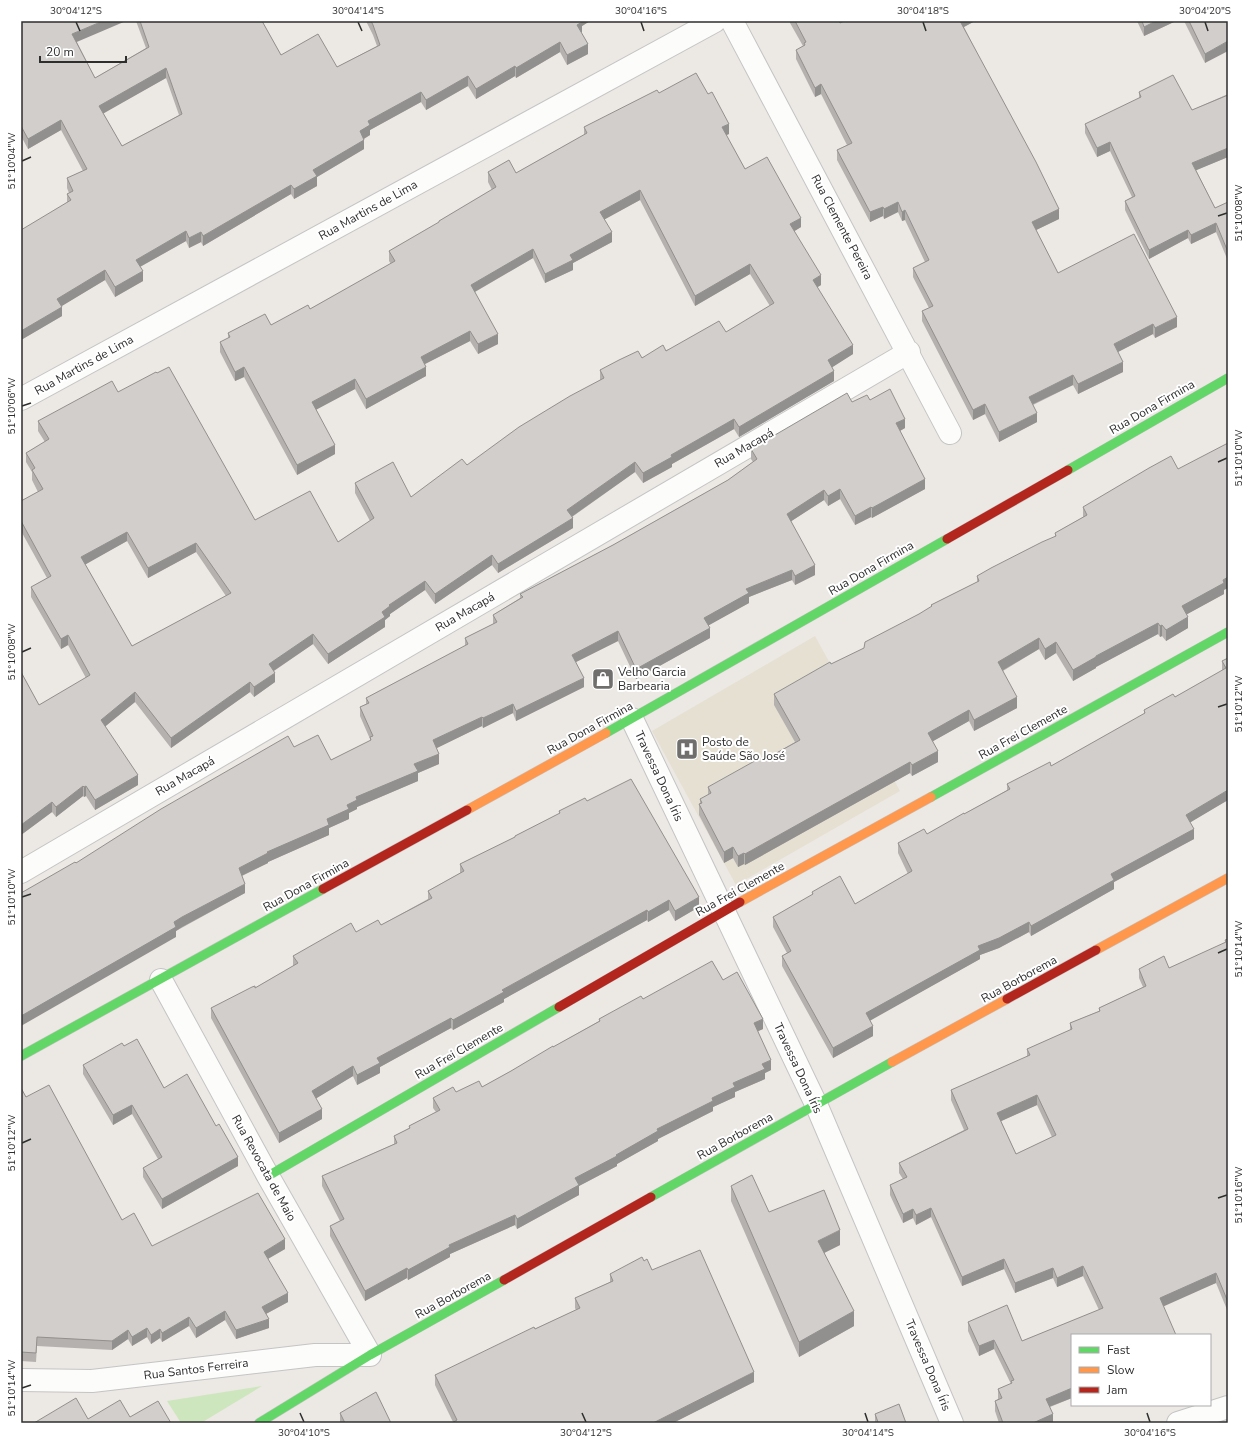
<svg xmlns="http://www.w3.org/2000/svg" width="1249" height="1444" font-family="'Nunito Sans',sans-serif">
<rect width="100%" height="100%" fill="#ece8e4"/>
<path fill="#e6e0d3" d="M 815,636 L 900,791 L 736,885 L 652,731 Z"/>
<path fill="#cee6be" d="M 262,1386 L 201,1423 L 181,1423 L 167,1401 Z"/>
<g fill="none" stroke-linecap="round" stroke-linejoin="round">
<g stroke="#c5c4c5" stroke-width="24">
<path id="street" d="M 732,21 L 950,433
M 21,399 L 715,21
M 632,719 L 816,1104 L 952,1423
M 21,872 L 909,352
M 21,1380 L 92,1381 L 315,1355 L 370,1355 L 268,1176 L 161,980
M 1178,1423 L 1228,1407"/>
</g>
<g stroke="#c5c4c5" stroke-width="10">
<path id="fast" d="M 1068,470 L 1228,378
M 606,733 L 947,539
M 931,797 L 1228,632
M 21,1056 L 323,889
M 268,1176 L 559,1007
M 651,1197 L 892,1062
M 259,1423 L 370,1355 L 504,1280"/>
</g>
<g stroke="#c5c4c5" stroke-width="10">
<path id="slow" d="M 467,810 L 606,733
M 740,902 L 931,797
M 1096,950 L 1228,878
M 892,1062 L 1007,999"/>
</g>
<g stroke="#c5c4c5" stroke-width="10">
<path id="jam" d="M 947,539 L 1068,470
M 323,889 L 467,810
M 1007,999 L 1096,950
M 559,1007 L 740,902
M 504,1280 L 651,1197"/>
</g>
<use href="#street" stroke="#fcfcfb" stroke-width="22"/>
<use href="#fast" stroke="#63d668" stroke-width="9"/>
<use href="#slow" stroke="#ff974d" stroke-width="9"/>
<use href="#jam" stroke="#b3261e" stroke-width="9"/>
</g>
<path fill="#b4b1af" fill-rule="evenodd" d="M 21,21 L 77,42 L 95,78 L 146,48 L 136,21 L 262,21 L 281,55 L 337,67 L 377,46 L 373,35 L 366,21 L 590,21 L 582,26 L 582,32 L 581,32 L 588,54 L 567,65 L 560,52 L 516,78 L 515,76 L 476,99 L 468,86 L 426,110 L 421,102 L 370,130 L 370,135 L 364,139 L 364,149 L 317,177 L 317,186 L 294,199 L 291,194 L 203,246 L 201,242 L 189,248 L 186,241 L 140,267 L 143,281 L 115,297 L 105,280 L 61,306 L 62,316 L 21,340 L 67,202 L 67,194 L 69,193 L 67,188 L 67,178 L 83,171 L 61,130 L 28,149 L 21,136 ZM 166,78 L 179,115 L 122,146 L 103,113 Z
M 790,21 L 839,21 L 840,23 L 975,21 L 964,27 L 1059,219 L 1036,230 L 1058,273 L 1177,327 L 1155,338 L 1153,334 L 1118,352 L 1123,372 L 1078,394 L 1073,385 L 1033,405 L 1037,422 L 999,442 L 985,414 L 973,420 L 922,321 L 922,311 L 929,308 L 913,277 L 913,268 L 925,262 L 905,220 L 902,221 L 898,212 L 884,219 L 883,216 L 870,222 L 837,160 L 837,150 L 847,145 L 821,94 L 815,97 L 796,59 L 796,50 L 803,46 L 790,23 Z
M 1137,21 L 1176,21 L 1144,36 Z
M 1184,21 L 1228,21 L 1205,63 Z
M 1139,92 L 1192,110 L 1228,94 L 1228,157 L 1196,170 L 1215,208 L 1228,202 L 1228,261 L 1216,232 L 1191,244 L 1188,238 L 1149,259 L 1125,210 L 1125,201 L 1132,197 L 1110,151 L 1097,157 L 1085,133 L 1085,124 L 1139,99 Z
M 659,93 L 729,134 L 726,135 L 745,169 L 801,227 L 794,231 L 821,285 L 817,287 L 853,354 L 832,367 L 834,381 L 739,437 L 734,429 L 672,464 L 672,467 L 643,483 L 635,472 L 572,517 L 573,528 L 498,573 L 492,565 L 435,604 L 425,590 L 390,614 L 390,616 L 385,620 L 385,627 L 328,664 L 313,644 L 274,671 L 275,682 L 254,697 L 250,692 L 171,748 L 135,702 L 105,726 L 138,785 L 95,810 L 86,796 L 84,797 L 83,796 L 56,817 L 52,812 L 21,835 L 21,672 L 39,705 L 86,678 L 68,645 L 61,649 L 31,597 L 31,587 L 47,578 L 21,531 L 21,501 L 38,492 L 32,480 L 32,472 L 26,462 L 26,453 L 45,442 L 38,431 L 38,421 L 118,392 L 255,520 L 338,542 L 370,521 L 355,493 L 355,483 L 411,497 L 467,465 L 600,380 L 600,370 L 726,332 L 770,306 L 750,274 L 695,306 L 640,200 L 604,219 L 612,242 L 573,263 L 573,270 L 545,283 L 533,258 L 475,292 L 498,344 L 478,354 L 470,341 L 425,364 L 426,376 L 366,409 L 355,389 L 316,409 L 335,454 L 297,475 L 244,377 L 235,381 L 220,352 L 220,342 L 228,339 L 228,333 L 271,325 L 310,309 L 391,264 L 389,261 L 389,251 L 439,223 L 439,221 L 492,190 L 488,182 L 488,172 L 516,173 L 584,135 L 584,127 ZM 127,541 L 148,578 L 196,552 L 226,596 L 132,646 L 85,564 Z
M 870,400 L 905,428 L 900,431 L 925,489 L 872,518 L 871,517 L 855,525 L 840,499 L 828,506 L 824,500 L 791,521 L 815,575 L 795,585 L 792,580 L 749,597 L 749,603 L 708,625 L 710,638 L 636,679 L 618,641 L 576,662 L 584,687 L 516,721 L 513,713 L 483,728 L 482,726 L 436,748 L 439,764 L 418,773 L 418,781 L 357,807 L 357,809 L 349,813 L 349,819 L 329,828 L 329,835 L 268,862 L 268,863 L 242,876 L 245,893 L 176,931 L 176,937 L 76,863 L 294,747 L 331,760 L 370,741 L 370,739 L 360,716 L 360,707 L 366,704 L 366,698 L 465,646 L 465,638 L 493,624 L 493,615 L 520,598 L 520,594 L 613,545 L 728,480 L 753,462 L 751,459 L 751,449 L 852,402 Z
M 1083,507 L 1224,590 L 1224,594 L 1187,614 L 1188,628 L 1166,641 L 1162,636 L 1160,637 L 1158,634 L 1096,667 L 1096,668 L 1073,681 L 1056,653 L 1045,660 L 1039,649 L 1003,671 L 1017,708 L 974,731 L 969,721 L 933,741 L 938,762 L 912,776 L 910,773 L 745,865 L 744,864 L 738,867 L 733,858 L 724,863 L 699,815 L 699,804 L 700,804 L 700,799 L 708,795 L 708,787 L 762,761 L 795,742 L 774,705 L 774,694 L 864,648 L 931,607 L 931,605 L 977,582 L 977,576 L 1055,537 L 1055,533 L 1083,517 Z
M 1228,658 L 1228,800 L 1190,822 L 1194,839 L 1114,882 L 1114,889 L 1031,936 L 1029,932 L 999,948 L 980,955 L 980,959 L 870,1020 L 873,1036 L 833,1058 L 782,966 L 782,956 L 787,953 L 773,927 L 773,917 L 812,895 L 812,892 L 855,904 L 908,874 L 898,853 L 898,843 L 927,834 L 964,814 L 1007,790 L 1007,784 L 1051,766 L 1144,714 L 1144,710 L 1175,697 L 1222,671 L 1222,661 Z
M 587,801 L 699,907 L 675,921 L 669,910 L 648,922 L 647,920 L 504,999 L 504,1002 L 453,1030 L 451,1028 L 380,1067 L 380,1073 L 357,1085 L 353,1076 L 316,1098 L 322,1119 L 279,1143 L 211,1018 L 211,1008 L 255,988 L 293,966 L 293,956 L 356,932 L 381,925 L 428,899 L 428,891 L 460,873 L 460,864 L 515,837 L 515,836 L 559,814 L 559,811 Z
M 1228,939 L 1228,1312 L 1216,1283 L 1072,1335 L 1072,1398 L 1050,1407 L 1053,1423 L 999,1423 L 995,1411 L 995,1401 L 998,1399 L 998,1389 L 1011,1384 L 994,1349 L 979,1356 L 968,1331 L 968,1322 L 1022,1341 L 1099,1310 L 1083,1276 L 1057,1287 L 1053,1278 L 1015,1293 L 1004,1269 L 962,1286 L 931,1217 L 916,1225 L 913,1218 L 903,1223 L 890,1195 L 890,1185 L 903,1179 L 899,1173 L 899,1163 L 964,1130 L 951,1100 L 951,1090 L 1027,1057 L 1027,1049 L 1070,1030 L 1070,1023 L 1099,1011 L 1099,1008 L 1143,987 L 1139,978 L 1139,969 L 1169,968 L 1225,943 L 1225,940 ZM 1037,1105 L 1052,1137 L 1016,1154 L 1001,1121 Z
M 723,980 L 763,1029 L 758,1031 L 771,1070 L 765,1073 L 765,1079 L 735,1092 L 735,1097 L 713,1107 L 713,1111 L 658,1139 L 658,1141 L 617,1164 L 617,1166 L 579,1186 L 579,1195 L 517,1229 L 515,1225 L 450,1254 L 450,1257 L 408,1280 L 407,1278 L 365,1301 L 330,1236 L 330,1226 L 340,1221 L 322,1186 L 322,1176 L 394,1144 L 394,1136 L 409,1128 L 409,1126 L 436,1112 L 433,1108 L 433,1098 L 482,1087 L 511,1071 L 599,1021 L 599,1019 L 643,999 Z
M 124,1046 L 164,1088 L 238,1166 L 162,1209 L 143,1177 L 143,1168 L 158,1159 L 132,1114 L 113,1125 L 83,1074 L 83,1065 Z
M 21,1088 L 26,1097 L 122,1220 L 152,1246 L 285,1249 L 268,1259 L 288,1302 L 266,1314 L 269,1328 L 236,1339 L 225,1320 L 196,1338 L 189,1326 L 162,1342 L 160,1338 L 151,1344 L 147,1337 L 132,1346 L 128,1339 L 112,1350 L 37,1346 L 36,1362 L 21,1361 Z
M 731,1186 L 769,1212 L 840,1245 L 824,1253 L 854,1326 L 799,1357 L 731,1201 Z
M 644,1261 L 754,1382 L 673,1423 L 452,1423 L 453,1422 L 435,1385 L 435,1375 L 576,1310 L 575,1308 L 575,1298 L 610,1282 L 610,1274 Z
M 340,1413 L 391,1423 L 340,1423 Z
M 875,1414 L 906,1423 L 875,1423 Z"/>
<path fill="#92908e" d="M 103,21 L 126,21 L 72,44 L 72,34 Z
M 579,21 L 590,21 L 582,26 L 582,32 L 577,34 L 577,25 Z
M 960,21 L 975,21 L 960,29 Z
M 1156,21 L 1176,21 L 1144,36 L 1144,27 Z
M 1228,41 L 1228,51 L 1205,63 L 1205,54 Z
M 560,42 L 560,52 L 516,78 L 516,68 Z
M 588,44 L 588,54 L 567,65 L 567,55 Z
M 515,66 L 515,76 L 476,99 L 476,89 Z
M 166,68 L 166,78 L 99,116 L 99,106 Z
M 468,76 L 468,86 L 426,110 L 426,100 Z
M 821,84 L 821,94 L 815,97 L 815,88 Z
M 421,92 L 421,102 L 370,130 L 370,135 L 360,141 L 360,131 L 368,121 Z
M 61,120 L 61,130 L 28,149 L 28,139 Z
M 729,124 L 729,134 L 722,137 L 722,127 Z
M 364,140 L 364,149 L 317,177 L 317,186 L 294,199 L 294,189 L 313,170 Z
M 1110,142 L 1110,151 L 1097,157 L 1097,148 Z
M 1228,148 L 1228,157 L 1192,172 L 1192,163 Z
M 291,185 L 291,194 L 203,246 L 203,236 Z
M 640,190 L 640,200 L 600,222 L 600,212 Z
M 898,202 L 898,212 L 884,219 L 884,209 Z
M 883,207 L 883,216 L 870,222 L 870,212 Z
M 1059,209 L 1059,219 L 1032,232 L 1032,222 Z
M 905,210 L 905,220 L 902,221 L 902,212 Z
M 801,218 L 801,227 L 790,234 L 790,224 Z
M 1216,223 L 1216,232 L 1191,244 L 1191,235 Z
M 1188,230 L 1188,238 L 1149,259 L 1149,250 Z
M 186,231 L 186,241 L 136,269 L 136,260 Z
M 201,232 L 201,242 L 189,248 L 189,238 Z
M 612,232 L 612,242 L 573,263 L 573,270 L 545,283 L 545,274 L 570,255 Z
M 533,249 L 533,258 L 471,294 L 471,285 Z
M 750,264 L 750,274 L 695,306 L 695,296 Z
M 105,270 L 105,280 L 57,309 L 57,299 Z
M 143,271 L 143,281 L 115,297 L 115,287 Z
M 821,275 L 821,285 L 813,290 L 813,280 Z
M 62,307 L 62,316 L 21,340 L 21,331 Z
M 1177,317 L 1177,327 L 1155,338 L 1155,328 Z
M 1153,324 L 1153,334 L 1114,354 L 1114,344 Z
M 470,331 L 470,341 L 421,366 L 421,357 Z
M 498,334 L 498,344 L 478,354 L 478,344 Z
M 853,345 L 853,354 L 828,370 L 828,360 Z
M 1123,362 L 1123,372 L 1078,394 L 1078,384 Z
M 244,367 L 244,377 L 235,381 L 235,372 Z
M 426,367 L 426,376 L 366,409 L 366,399 Z
M 834,371 L 834,381 L 739,437 L 739,427 Z
M 1073,375 L 1073,385 L 1029,406 L 1029,397 Z
M 355,379 L 355,389 L 312,412 L 312,402 Z
M 985,404 L 985,414 L 973,420 L 973,410 Z
M 1037,413 L 1037,422 L 999,442 L 999,432 Z
M 734,419 L 734,429 L 672,464 L 672,467 L 643,483 L 643,473 L 671,455 Z
M 905,419 L 905,428 L 896,433 L 896,423 Z
M 335,445 L 335,454 L 297,475 L 297,465 Z
M 635,462 L 635,472 L 567,520 L 567,510 Z
M 925,479 L 925,489 L 872,518 L 872,508 Z
M 840,489 L 840,499 L 828,506 L 828,496 Z
M 824,490 L 824,500 L 787,524 L 787,514 Z
M 871,507 L 871,517 L 855,525 L 855,516 Z
M 573,518 L 573,528 L 498,573 L 498,564 Z
M 127,532 L 127,541 L 81,567 L 81,557 Z
M 196,543 L 196,552 L 148,578 L 148,568 Z
M 492,555 L 492,565 L 435,604 L 435,594 Z
M 815,565 L 815,575 L 795,585 L 795,576 Z
M 792,570 L 792,580 L 749,597 L 749,603 L 704,628 L 704,618 L 746,589 Z
M 1228,577 L 1228,588 L 1224,590 L 1224,594 L 1182,617 L 1182,606 Z
M 425,581 L 425,590 L 390,614 L 390,616 L 385,620 L 385,627 L 328,664 L 328,654 L 382,612 L 389,605 Z
M 1188,617 L 1188,628 L 1166,641 L 1166,630 Z
M 1158,623 L 1158,634 L 1096,667 L 1096,668 L 1073,681 L 1073,670 L 1096,656 Z
M 1162,625 L 1162,636 L 1160,637 L 1160,626 Z
M 710,628 L 710,638 L 636,679 L 636,669 Z
M 618,631 L 618,641 L 572,664 L 572,655 Z
M 313,634 L 313,644 L 269,674 L 269,664 Z
M 68,635 L 68,645 L 61,649 L 61,639 Z
M 1039,638 L 1039,649 L 998,673 L 998,662 Z
M 1056,642 L 1056,653 L 1045,660 L 1045,649 Z
M 275,673 L 275,682 L 254,697 L 254,687 Z
M 584,678 L 584,687 L 516,721 L 516,711 Z
M 250,682 L 250,692 L 171,748 L 171,738 Z
M 135,692 L 135,702 L 101,730 L 101,720 Z
M 1017,697 L 1017,708 L 974,731 L 974,720 Z
M 513,704 L 513,713 L 483,728 L 483,718 Z
M 969,710 L 969,721 L 928,744 L 928,733 Z
M 482,717 L 482,726 L 433,750 L 433,740 Z
M 938,751 L 938,762 L 912,776 L 912,765 Z
M 439,754 L 439,764 L 418,773 L 418,781 L 357,807 L 357,809 L 349,813 L 349,819 L 329,828 L 329,835 L 268,862 L 268,863 L 239,877 L 239,868 L 327,819 L 356,797 L 414,764 Z
M 910,762 L 910,773 L 745,865 L 745,854 Z
M 138,775 L 138,785 L 95,810 L 95,800 Z
M 83,786 L 83,796 L 56,817 L 56,807 Z
M 86,786 L 86,796 L 84,797 L 84,787 Z
M 1228,790 L 1228,800 L 1186,825 L 1186,815 Z
M 52,802 L 52,812 L 21,835 L 21,825 Z
M 1194,829 L 1194,839 L 1114,882 L 1114,889 L 1031,936 L 1031,926 L 1111,874 Z
M 22,840 L 22,850 L 21,851 L 21,841 Z
M 733,847 L 733,858 L 724,863 L 724,852 Z
M 744,853 L 744,864 L 738,867 L 738,856 Z
M 245,884 L 245,893 L 182,927 L 176,931 L 176,937 L 21,1026 L 21,1016 L 182,917 Z
M 699,897 L 699,907 L 675,921 L 675,911 Z
M 669,900 L 669,910 L 648,922 L 648,912 Z
M 647,910 L 647,920 L 504,999 L 504,1002 L 453,1030 L 453,1020 L 502,990 Z
M 1029,922 L 1029,932 L 999,948 L 980,955 L 980,959 L 866,1023 L 866,1013 L 978,946 Z
M 451,1018 L 451,1028 L 380,1067 L 380,1073 L 357,1085 L 357,1075 L 377,1058 Z
M 763,1019 L 763,1029 L 754,1033 L 754,1023 Z
M 873,1026 L 873,1036 L 833,1058 L 833,1048 Z
M 771,1060 L 771,1070 L 765,1073 L 765,1079 L 735,1092 L 735,1097 L 713,1107 L 713,1111 L 658,1139 L 658,1141 L 617,1164 L 617,1166 L 579,1186 L 579,1195 L 517,1229 L 517,1219 L 575,1178 L 616,1155 L 657,1129 L 712,1098 L 733,1083 L 762,1064 Z
M 353,1066 L 353,1076 L 312,1101 L 312,1091 Z
M 1037,1095 L 1037,1105 L 997,1123 L 997,1113 Z
M 132,1105 L 132,1114 L 113,1125 L 113,1115 Z
M 322,1109 L 322,1119 L 279,1143 L 279,1133 Z
M 238,1157 L 238,1166 L 162,1209 L 162,1199 Z
M 931,1208 L 931,1217 L 916,1225 L 916,1215 Z
M 913,1209 L 913,1218 L 903,1223 L 903,1214 Z
M 515,1215 L 515,1225 L 450,1254 L 450,1257 L 408,1280 L 408,1270 L 449,1245 Z
M 840,1230 L 840,1245 L 818,1256 L 818,1241 Z
M 285,1239 L 285,1249 L 264,1261 L 264,1252 Z
M 1004,1259 L 1004,1269 L 962,1286 L 962,1277 Z
M 1083,1266 L 1083,1276 L 1057,1287 L 1057,1278 Z
M 407,1268 L 407,1278 L 365,1301 L 365,1291 Z
M 1053,1268 L 1053,1278 L 1015,1293 L 1015,1283 Z
M 1216,1273 L 1216,1283 L 1160,1308 L 1160,1298 Z
M 288,1293 L 288,1302 L 262,1316 L 262,1307 Z
M 225,1311 L 225,1320 L 196,1338 L 196,1328 Z
M 854,1311 L 854,1326 L 799,1357 L 799,1342 Z
M 189,1317 L 189,1326 L 162,1342 L 162,1333 Z
M 269,1319 L 269,1328 L 236,1339 L 236,1330 Z
M 147,1328 L 147,1337 L 132,1346 L 132,1337 Z
M 160,1329 L 160,1338 L 151,1344 L 151,1335 Z
M 128,1330 L 128,1339 L 112,1350 L 112,1341 Z
M 994,1340 L 994,1349 L 979,1356 L 979,1346 Z
M 754,1372 L 754,1382 L 673,1423 L 653,1423 Z
M 1072,1388 L 1072,1398 L 1046,1408 L 1046,1399 Z
M 1053,1414 L 1053,1423 L 1033,1423 Z"/>
<path fill="#d1cecb" stroke="#92908e" fill-rule="evenodd" d="M 21,21 L 103,21 L 72,34 L 95,78 L 149,47 L 140,21 L 262,21 L 281,55 L 318,34 L 337,67 L 380,45 L 373,25 L 371,21 L 581,21 L 582,22 L 577,25 L 588,44 L 567,55 L 560,42 L 516,68 L 515,66 L 476,89 L 468,76 L 426,100 L 421,92 L 368,121 L 370,125 L 360,131 L 364,140 L 313,170 L 317,176 L 294,189 L 291,185 L 203,236 L 201,232 L 189,238 L 186,231 L 136,260 L 143,271 L 115,287 L 105,270 L 57,299 L 62,307 L 21,331 L 21,230 L 71,200 L 67,194 L 73,191 L 67,178 L 87,169 L 61,120 L 28,139 L 21,126 ZM 166,68 L 182,114 L 122,146 L 99,106 Z
M 795,21 L 839,21 L 840,23 L 844,21 L 960,21 L 1036,162 L 1059,209 L 1032,222 L 1058,273 L 1134,234 L 1177,317 L 1155,328 L 1153,324 L 1114,344 L 1123,362 L 1078,384 L 1073,375 L 1029,397 L 1037,413 L 999,432 L 985,404 L 973,410 L 922,311 L 933,306 L 913,268 L 929,260 L 905,210 L 902,212 L 898,202 L 884,209 L 883,207 L 870,212 L 837,150 L 852,143 L 821,84 L 815,88 L 796,50 L 805,45 L 804,43 L 806,42 Z
M 1142,21 L 1156,21 L 1144,27 Z
M 1189,21 L 1228,21 L 1228,41 L 1205,54 Z
M 696,73 L 708,94 L 712,92 L 729,124 L 722,127 L 745,169 L 767,157 L 801,218 L 790,224 L 821,275 L 813,280 L 853,345 L 828,360 L 834,371 L 739,427 L 734,419 L 671,455 L 672,457 L 643,473 L 635,462 L 567,510 L 573,518 L 498,564 L 492,555 L 435,594 L 425,581 L 389,605 L 390,606 L 382,612 L 385,617 L 328,654 L 313,634 L 269,664 L 275,673 L 254,687 L 250,682 L 171,738 L 135,692 L 101,720 L 138,775 L 95,800 L 86,786 L 84,787 L 83,786 L 56,807 L 52,802 L 21,825 L 21,672 L 39,705 L 90,675 L 68,635 L 61,639 L 31,587 L 51,576 L 21,521 L 21,501 L 43,489 L 32,470 L 35,468 L 26,453 L 49,439 L 38,421 L 112,381 L 118,392 L 156,372 L 157,373 L 169,367 L 255,520 L 310,491 L 338,542 L 374,518 L 355,483 L 393,462 L 411,497 L 462,459 L 467,465 L 519,427 L 570,396 L 604,378 L 600,370 L 619,360 L 638,351 L 642,358 L 663,345 L 666,351 L 719,321 L 726,332 L 774,303 L 750,264 L 695,296 L 640,190 L 600,212 L 612,232 L 570,255 L 573,260 L 545,274 L 533,249 L 471,285 L 498,334 L 478,344 L 470,331 L 421,357 L 426,367 L 366,399 L 355,379 L 312,402 L 335,445 L 297,465 L 244,367 L 235,372 L 220,342 L 230,337 L 228,333 L 265,314 L 271,325 L 308,305 L 310,309 L 395,261 L 389,251 L 439,222 L 439,221 L 496,187 L 488,172 L 509,160 L 516,173 L 587,133 L 584,127 L 657,90 L 659,93 ZM 127,532 L 148,568 L 196,543 L 231,593 L 132,646 L 81,557 Z
M 1173,75 L 1192,110 L 1228,95 L 1228,148 L 1192,163 L 1215,208 L 1228,202 L 1228,252 L 1216,223 L 1191,235 L 1188,230 L 1149,250 L 1125,201 L 1135,196 L 1110,142 L 1097,148 L 1085,124 L 1141,97 L 1139,92 Z
M 890,389 L 905,419 L 896,423 L 925,479 L 872,508 L 871,507 L 855,516 L 840,489 L 828,496 L 824,490 L 787,514 L 815,565 L 795,576 L 792,570 L 746,589 L 749,593 L 704,618 L 710,628 L 636,669 L 618,631 L 572,655 L 584,678 L 516,711 L 513,704 L 483,718 L 482,717 L 433,740 L 439,754 L 414,764 L 418,771 L 356,797 L 357,800 L 347,805 L 349,809 L 327,819 L 329,825 L 267,852 L 268,853 L 239,868 L 245,884 L 182,917 L 174,922 L 176,927 L 21,1016 L 21,893 L 75,862 L 76,863 L 161,809 L 288,736 L 294,747 L 318,735 L 331,760 L 371,740 L 370,737 L 373,736 L 360,707 L 369,703 L 366,698 L 468,644 L 465,638 L 497,622 L 493,615 L 523,597 L 520,594 L 613,545 L 728,480 L 757,459 L 751,449 L 847,393 L 852,402 L 867,395 L 870,400 Z
M 1228,443 L 1228,577 L 1223,580 L 1224,583 L 1182,606 L 1188,617 L 1166,630 L 1162,625 L 1160,626 L 1158,623 L 1096,656 L 1096,657 L 1073,670 L 1056,642 L 1045,649 L 1039,638 L 998,662 L 1017,697 L 974,720 L 969,710 L 928,733 L 938,751 L 912,765 L 910,762 L 745,854 L 744,853 L 738,856 L 733,847 L 724,852 L 699,804 L 702,803 L 700,799 L 711,793 L 708,787 L 760,758 L 762,761 L 800,740 L 774,694 L 830,662 L 831,664 L 864,648 L 865,642 L 919,614 L 932,606 L 931,605 L 979,581 L 977,576 L 991,568 L 1042,542 L 1056,536 L 1055,533 L 1087,515 L 1083,507 L 1149,468 L 1171,456 L 1178,469 Z
M 1228,658 L 1228,790 L 1186,815 L 1194,829 L 1111,874 L 1114,880 L 1031,926 L 1029,922 L 999,938 L 978,946 L 980,950 L 866,1013 L 873,1026 L 833,1048 L 782,956 L 791,951 L 773,917 L 813,894 L 812,892 L 840,876 L 855,904 L 912,871 L 898,843 L 924,829 L 927,834 L 964,813 L 964,814 L 1010,789 L 1007,784 L 1050,762 L 1051,766 L 1145,713 L 1144,710 L 1173,694 L 1175,697 L 1226,668 L 1222,661 Z
M 631,779 L 699,897 L 675,911 L 669,900 L 648,912 L 647,910 L 502,990 L 504,992 L 453,1020 L 451,1018 L 377,1058 L 380,1063 L 357,1075 L 353,1066 L 312,1091 L 322,1109 L 279,1133 L 211,1008 L 252,987 L 255,986 L 255,988 L 298,963 L 293,956 L 351,923 L 356,932 L 378,920 L 381,925 L 432,898 L 428,891 L 464,871 L 460,864 L 515,837 L 515,836 L 560,813 L 559,811 L 585,798 L 587,801 Z
M 1228,939 L 1228,1302 L 1216,1273 L 1160,1298 L 1176,1335 L 1072,1335 L 1072,1388 L 1046,1399 L 1053,1414 L 1033,1423 L 1003,1423 L 995,1401 L 1002,1398 L 998,1389 L 1012,1383 L 1011,1381 L 1014,1380 L 994,1340 L 979,1346 L 968,1322 L 1007,1305 L 1022,1341 L 1103,1308 L 1083,1266 L 1057,1278 L 1053,1268 L 1015,1283 L 1004,1259 L 962,1277 L 931,1208 L 916,1215 L 913,1209 L 903,1214 L 890,1185 L 907,1177 L 899,1163 L 968,1129 L 951,1090 L 1030,1055 L 1027,1049 L 1072,1029 L 1070,1023 L 1100,1011 L 1099,1008 L 1146,986 L 1139,969 L 1164,956 L 1169,968 L 1226,942 L 1225,940 ZM 1037,1095 L 1056,1135 L 1016,1154 L 997,1113 Z
M 712,961 L 723,980 L 737,972 L 763,1019 L 754,1023 L 771,1060 L 762,1064 L 765,1069 L 733,1083 L 735,1087 L 712,1098 L 713,1101 L 657,1129 L 658,1131 L 616,1155 L 617,1156 L 575,1178 L 579,1185 L 517,1219 L 515,1215 L 449,1245 L 450,1247 L 408,1270 L 407,1268 L 365,1291 L 330,1226 L 344,1219 L 322,1176 L 397,1143 L 394,1136 L 410,1128 L 409,1126 L 440,1110 L 433,1098 L 453,1087 L 456,1092 L 479,1081 L 482,1087 L 511,1071 L 553,1046 L 553,1047 L 600,1021 L 599,1019 L 641,996 L 643,999 Z
M 137,1039 L 164,1088 L 187,1074 L 216,1126 L 219,1124 L 238,1157 L 162,1199 L 143,1168 L 162,1157 L 132,1105 L 113,1115 L 83,1065 L 122,1043 L 124,1046 Z
M 49,1085 L 122,1220 L 134,1213 L 152,1246 L 258,1193 L 285,1239 L 264,1252 L 288,1293 L 262,1307 L 269,1319 L 236,1330 L 225,1311 L 196,1328 L 189,1317 L 162,1333 L 160,1329 L 151,1335 L 147,1328 L 132,1337 L 128,1330 L 112,1341 L 37,1337 L 36,1353 L 21,1352 L 21,1088 L 26,1097 Z
M 752,1175 L 769,1212 L 824,1190 L 840,1230 L 818,1241 L 854,1311 L 799,1342 L 731,1186 Z
M 700,1250 L 754,1372 L 653,1423 L 452,1423 L 457,1420 L 435,1375 L 534,1327 L 535,1329 L 580,1308 L 575,1298 L 613,1281 L 610,1274 L 642,1257 L 644,1261 L 647,1259 L 652,1270 Z
M 376,1392 L 391,1423 L 345,1423 L 340,1413 Z
M 76,1398 L 88,1419 L 120,1400 L 130,1417 L 158,1401 L 171,1423 L 34,1423 Z
M 899,1404 L 906,1423 L 875,1423 L 878,1422 L 875,1414 Z"/>
<path fill="none" stroke="#2e2e2e" stroke-width="1.5" d="M 76,22 L 80,31M 358,22 L 362,31M 641,22 L 644,31M 923,22 L 926,31M 1205,22 L 1208,31M 22,161 L 31,157M 1218,216 L 1227,213M 22,406 L 31,403M 1218,462 L 1227,458M 22,652 L 31,648M 1218,707 L 1227,704M 22,897 L 31,894M 1218,953 L 1227,949M 22,1143 L 31,1139M 1218,1198 L 1227,1195M 22,1388 L 31,1385M 300,1413 L 304,1422M 582,1413 L 586,1422M 865,1413 L 868,1422M 1147,1413 L 1150,1422"/>
<defs>
<g id="shop-square" transform="scale(1.15)"><rect x="-9" y="-9" width="18" height="18" rx="4" fill="#706f6e" stroke="#fff"/><path d="M-5-2.5h2.3a2.7 3.5 0 0 1 5.4 0H5L5.5 6h-11ZM-1.5-2.5h3a1.5 2.3 0 0 0-3 0Z" fill="#fff"/></g>
<g id="hospital-square" transform="scale(1.15)"><rect x="-9" y="-9" width="18" height="18" rx="4" fill="#706f6e" stroke="#fff"/><path d="M-5-5h3v3.5h4V-5h3V5h-3V1.5h-4V5h-3Z" fill="#fff"/></g>
</defs>
<g fill-rule="evenodd">
<use href="#shop-square" x="603" y="679"/>
<use href="#hospital-square" x="687" y="749"/>
</g>
<g text-anchor="middle" dominant-baseline="central" stroke-width="4" stroke-linejoin="round" paint-order="stroke">
<g font-size="12" fill="#2e2e2e" stroke="#fff">
<text transform="translate(368 210) rotate(-29)">Rua Martins de Lima</text>
<text transform="translate(842 227) rotate(62)">Rua Clemente Pereira</text>
<text transform="translate(84 365) rotate(-29)">Rua Martins de Lima</text>
<text transform="translate(1152 407) rotate(-30)">Rua Dona Firmina</text>
<text transform="translate(744 448) rotate(-30)">Rua Macapá</text>
<text transform="translate(871 568) rotate(-30)">Rua Dona Firmina</text>
<text transform="translate(465 612) rotate(-30)">Rua Macapá</text>
<text transform="translate(590 728) rotate(-29)">Rua Dona Firmina</text>
<text transform="translate(1023 732) rotate(-29)">Rua Frei Clemente</text>
<text transform="translate(185 776) rotate(-30)">Rua Macapá</text>
<text transform="translate(659 776) rotate(65)">Travessa Dona Íris</text>
<text transform="translate(306 885) rotate(-29)">Rua Dona Firmina</text>
<text transform="translate(740 889) rotate(-29)">Rua Frei Clemente</text>
<text transform="translate(1019 979) rotate(-29)">Rua Borborema</text>
<text transform="translate(459 1051) rotate(-30)">Rua Frei Clemente</text>
<text transform="translate(798 1068) rotate(65)">Travessa Dona Íris</text>
<text transform="translate(735 1136) rotate(-29)">Rua Borborema</text>
<text transform="translate(264 1168) rotate(61)">Rua Revocata de Maio</text>
<text transform="translate(453 1295) rotate(-29)">Rua Borborema</text>
<text transform="translate(928 1365) rotate(67)">Travessa Dona Íris</text>
<text transform="translate(196 1369) rotate(-7)">Rua Santos Ferreira</text>
</g>
<g font-size="12" fill="#2e2e2e" stroke="#fff" text-anchor="start">
<text x="618" y="672">Velho Garcia<tspan x="618" dy="14">Barbearia</tspan></text>
<text x="702" y="742">Posto de<tspan x="702" dy="14">Saúde São José</tspan></text>
</g>
</g>
<rect width="1249" height="1444" fill="none" stroke="#ffffff" stroke-width="44"/>
<rect x="1071" y="1334" width="140" height="72" fill="#ffffff" stroke="#ababab"/>
<rect x="1079" y="1347" width="20" height="6" fill="#63d668" stroke="#ababab"/>
<text x="1107" y="1354" font-size="12" fill="#2e2e2e">Fast</text>
<rect x="1079" y="1367" width="20" height="6" fill="#ff974d" stroke="#ababab"/>
<text x="1107" y="1374" font-size="12" fill="#2e2e2e">Slow</text>
<rect x="1079" y="1387" width="20" height="6" fill="#b3261e" stroke="#ababab"/>
<text x="1107" y="1394" font-size="12" fill="#2e2e2e">Jam</text>
<path d="M40 56v6h86v-6" fill="none" stroke="#2e2e2e" stroke-width="2"/>
<text x="46" y="56" font-size="12" fill="#2e2e2e" stroke="#ffffff" stroke-width="3" paint-order="stroke">20 m</text>
<rect x="22" y="22" width="1205" height="1400" fill="none" stroke="#2e2e2e" stroke-width="1.5"/>
<g font-size="10" text-anchor="middle" fill="#2e2e2e">
<text x="76" y="14">30°04'12"S</text>
<text x="358" y="14">30°04'14"S</text>
<text x="641" y="14">30°04'16"S</text>
<text x="923" y="14">30°04'18"S</text>
<text x="1205" y="14">30°04'20"S</text>
<text transform="translate(11 161) rotate(-90)" y="4">51°10'04"W</text>
<text transform="translate(1238 213) rotate(-90)" y="4">51°10'08"W</text>
<text transform="translate(11 406) rotate(-90)" y="4">51°10'06"W</text>
<text transform="translate(1238 458) rotate(-90)" y="4">51°10'10"W</text>
<text transform="translate(11 652) rotate(-90)" y="4">51°10'08"W</text>
<text transform="translate(1238 704) rotate(-90)" y="4">51°10'12"W</text>
<text transform="translate(11 897) rotate(-90)" y="4">51°10'10"W</text>
<text transform="translate(1238 949) rotate(-90)" y="4">51°10'14"W</text>
<text transform="translate(11 1143) rotate(-90)" y="4">51°10'12"W</text>
<text transform="translate(1238 1195) rotate(-90)" y="4">51°10'16"W</text>
<text transform="translate(11 1388) rotate(-90)" y="4">51°10'14"W</text>
<text x="304" y="1436">30°04'10"S</text>
<text x="586" y="1436">30°04'12"S</text>
<text x="868" y="1436">30°04'14"S</text>
<text x="1150" y="1436">30°04'16"S</text>
</g>
</svg>
